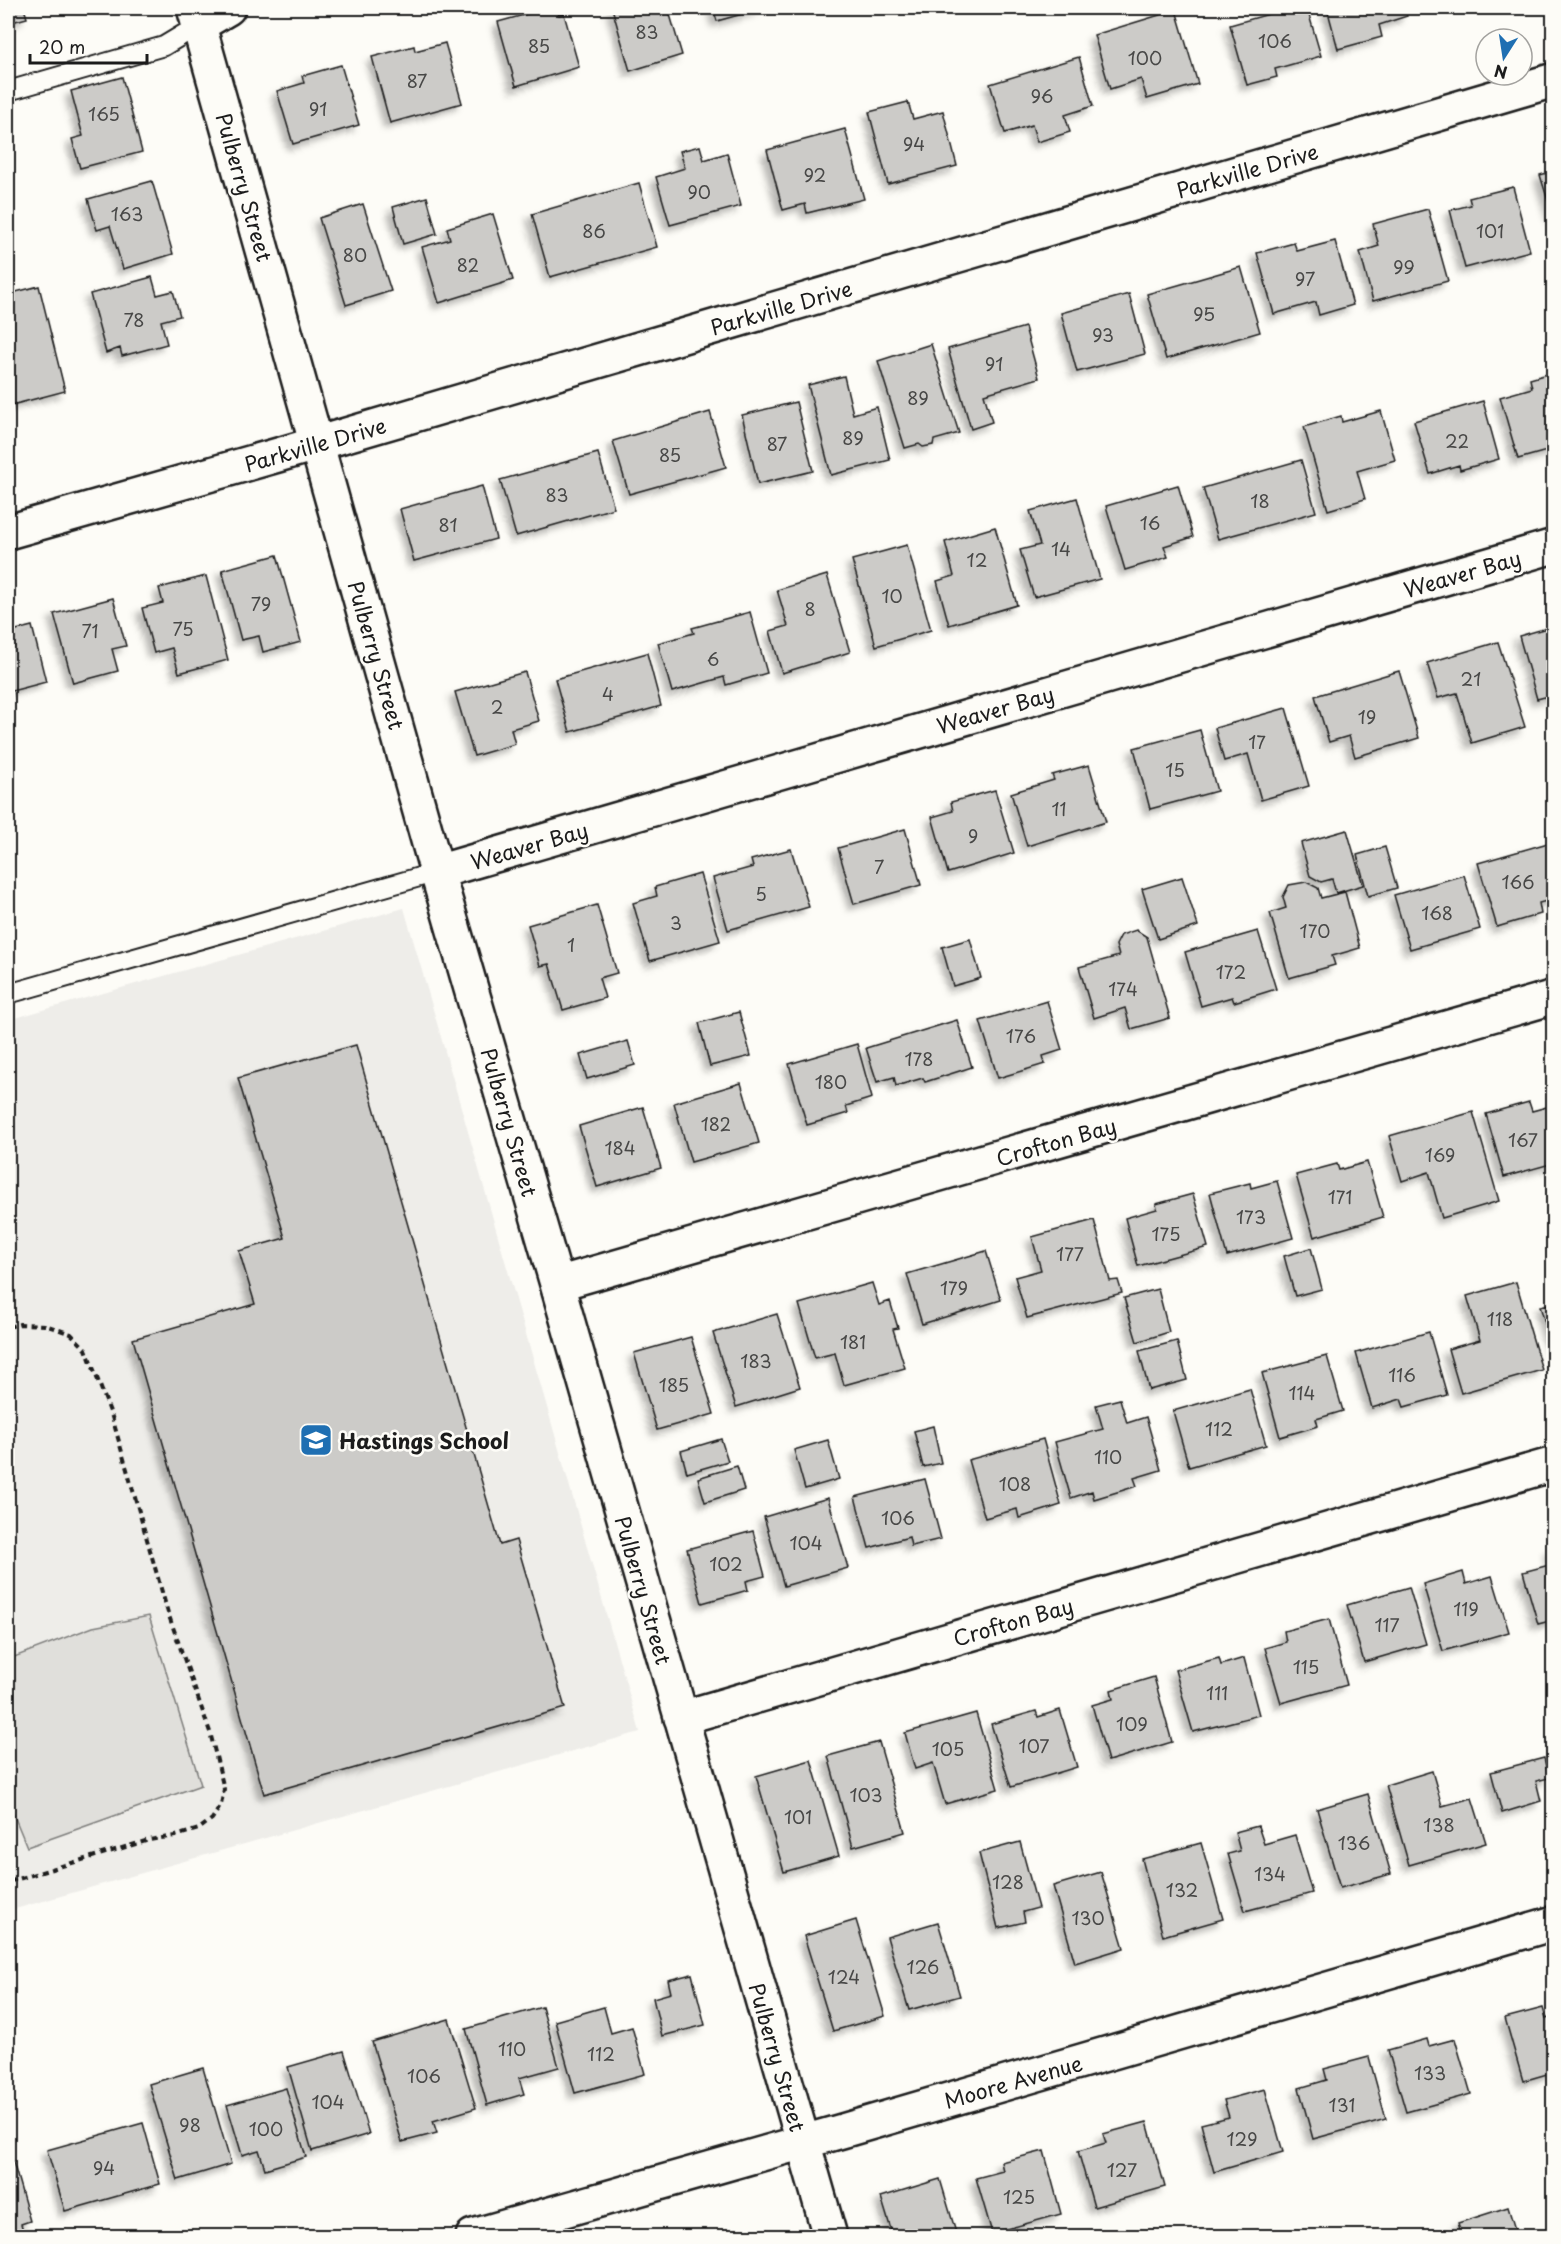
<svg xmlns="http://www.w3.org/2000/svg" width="1561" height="2244" font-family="'Playpen Sans',sans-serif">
<defs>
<filter id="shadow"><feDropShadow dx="-5.5" dy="5.5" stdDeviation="3" flood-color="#0004"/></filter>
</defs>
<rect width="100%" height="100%" fill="#fdfcf7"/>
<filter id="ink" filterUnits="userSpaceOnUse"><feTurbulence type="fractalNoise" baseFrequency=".0167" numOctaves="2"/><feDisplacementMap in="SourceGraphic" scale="12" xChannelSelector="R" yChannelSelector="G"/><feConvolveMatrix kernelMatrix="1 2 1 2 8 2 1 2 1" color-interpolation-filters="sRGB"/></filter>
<g filter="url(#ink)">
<path fill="#eeede9" d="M 404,908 L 640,1732 L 8,1911 L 8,1020 Z"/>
<path fill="#e0dfdb" stroke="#7e7e7c" stroke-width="1.5" d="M 149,1616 L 201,1785 L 27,1847 L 8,1801 L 8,1676 L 14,1657 L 93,1627 Z"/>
<path fill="#cccbc8" stroke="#1c1c1c" stroke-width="1.5" filter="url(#shadow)" d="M 8,8 L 24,8 L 27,18 L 8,23 Z
M 549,8 L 556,8 L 559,15 L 564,14 L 579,67 L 516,86 L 498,22 Z
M 612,8 L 668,8 L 682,55 L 630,71 Z
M 713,8 L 764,8 L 717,21 Z
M 1290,8 L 1307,8 L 1321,56 L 1275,69 L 1277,77 L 1247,85 L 1230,25 Z
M 1327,8 L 1404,8 L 1407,16 L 1379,25 L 1382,37 L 1338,49 Z
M 1176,10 L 1198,84 L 1147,99 L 1141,79 L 1110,89 L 1094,35 Z
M 445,43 L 462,103 L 390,123 L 372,57 L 414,46 L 415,51 Z
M 1079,57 L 1093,106 L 1065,115 L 1070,132 L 1037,142 L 1032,125 L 1005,133 L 990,84 Z
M 341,65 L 359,125 L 293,144 L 277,91 L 304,83 L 302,76 Z
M 122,77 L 142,152 L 80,168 L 72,139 L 83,136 L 71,91 Z
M 908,102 L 913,119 L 943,111 L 957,166 L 888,184 L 869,112 Z
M 845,129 L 864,199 L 807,213 L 805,204 L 783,210 L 767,150 Z
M 700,146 L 704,160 L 727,153 L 741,206 L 670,225 L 656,177 L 685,168 L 680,151 Z
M 1554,171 L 1554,220 L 1540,175 Z
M 152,181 L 173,254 L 123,269 L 110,226 L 97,230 L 88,199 Z
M 639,183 L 657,247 L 550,277 L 532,214 Z
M 1513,187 L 1530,251 L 1465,268 L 1450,210 L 1471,205 L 1469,198 Z
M 427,197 L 437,234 L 403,244 L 393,207 Z
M 363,204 L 391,291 L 346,305 L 319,218 Z
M 1428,209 L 1448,281 L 1373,301 L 1360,252 L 1379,246 L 1373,224 Z
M 493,214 L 513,280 L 439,303 L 422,247 L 450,239 L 447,228 Z
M 1335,241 L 1353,305 L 1319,315 L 1316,302 L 1274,314 L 1257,253 L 1294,243 L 1297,251 Z
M 1241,267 L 1260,332 L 1166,359 L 1147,294 Z
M 152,277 L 157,295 L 173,291 L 180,316 L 161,321 L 167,344 L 122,356 L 120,348 L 106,353 L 90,294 Z
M 39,286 L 65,391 L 8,406 L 8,294 Z
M 1129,294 L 1145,354 L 1077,372 L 1061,313 Z
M 1025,327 L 1039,378 L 984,394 L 992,422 L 971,429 L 948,349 Z
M 931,344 L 959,433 L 934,440 L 933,445 L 923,447 L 919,444 L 905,448 L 878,361 Z
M 1554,372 L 1554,449 L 1518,459 L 1500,397 L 1532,388 L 1530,379 Z
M 844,376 L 853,414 L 877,407 L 890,460 L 831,475 L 808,385 Z
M 1483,401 L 1499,459 L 1460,470 L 1459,465 L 1430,474 L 1414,421 Z
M 796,402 L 813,471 L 758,484 L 742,415 Z
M 1381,411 L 1395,460 L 1357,471 L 1365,499 L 1328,510 L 1304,427 L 1341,416 L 1342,422 Z
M 710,412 L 726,467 L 629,494 L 613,441 Z
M 598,453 L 614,508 L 516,536 L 500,480 Z
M 1301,460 L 1316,512 L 1218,539 L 1203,488 Z
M 1178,485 L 1193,537 L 1164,546 L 1168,557 L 1125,570 L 1106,506 Z
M 482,486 L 496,539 L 414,561 L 400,509 Z
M 1077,498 L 1100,579 L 1034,597 L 1020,550 L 1040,545 L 1030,511 Z
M 995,527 L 1017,605 L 949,625 L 937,581 L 954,576 L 945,542 Z
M 907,545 L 931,630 L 876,646 L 852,560 Z
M 277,555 L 301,642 L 263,652 L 259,636 L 241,640 L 222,570 Z
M 827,575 L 850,652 L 782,673 L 770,631 L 788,626 L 777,590 Z
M 206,576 L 228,660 L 179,673 L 172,648 L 154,653 L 142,608 L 163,603 L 159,588 Z
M 113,598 L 126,646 L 112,649 L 118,671 L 73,683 L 54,614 Z
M 750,612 L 767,673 L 726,685 L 724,677 L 672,692 L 658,643 L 694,633 L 692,628 Z
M 32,626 L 46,682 L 8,692 L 8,632 Z
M 1554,626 L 1554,698 L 1552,695 L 1537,699 L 1519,636 Z
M 1498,642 L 1525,727 L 1472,743 L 1457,693 L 1438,698 L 1427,663 Z
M 647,653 L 661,706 L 570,732 L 555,679 Z
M 1399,671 L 1419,738 L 1355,757 L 1349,736 L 1329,742 L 1315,696 Z
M 525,672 L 539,721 L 511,729 L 515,744 L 474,756 L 455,692 Z
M 1286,708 L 1309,786 L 1261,800 L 1248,754 L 1224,761 L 1215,728 Z
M 1200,730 L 1217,791 L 1150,809 L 1134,748 Z
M 1089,765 L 1106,822 L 1027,846 L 1011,793 L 1054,780 L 1052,775 Z
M 995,790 L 1014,853 L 948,873 L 932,817 L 953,811 L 951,802 Z
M 905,829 L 921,885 L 854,904 L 838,848 Z
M 1347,830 L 1363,885 L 1336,893 L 1332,879 L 1321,882 L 1310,876 L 1301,843 Z
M 1548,843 L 1554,860 L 1554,899 L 1539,903 L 1541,914 L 1497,927 L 1478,863 Z
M 1385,847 L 1397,888 L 1368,896 L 1357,855 Z
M 791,849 L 809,907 L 728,930 L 713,878 L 753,867 L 751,860 Z
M 700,874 L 720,941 L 650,961 L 633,903 L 657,896 L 655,887 Z
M 1464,875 L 1480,929 L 1410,949 L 1394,895 Z
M 1182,877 L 1198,926 L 1158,939 L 1142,889 Z
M 1306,882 L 1318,888 L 1321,898 L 1345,892 L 1360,948 L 1332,956 L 1335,965 L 1289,978 L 1270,913 L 1286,908 L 1283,897 L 1289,885 Z
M 597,905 L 617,973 L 599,978 L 605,998 L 563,1010 L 549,964 L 540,966 L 528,925 Z
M 1136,930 L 1147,937 L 1170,1018 L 1131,1029 L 1125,1008 L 1094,1018 L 1079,967 L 1119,956 L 1116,945 L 1121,935 Z
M 1258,931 L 1276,989 L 1234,1002 L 1232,997 L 1201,1006 L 1185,952 Z
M 970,939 L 981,978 L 953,986 L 942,947 Z
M 1047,1001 L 1062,1050 L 1043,1056 L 1045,1064 L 998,1078 L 980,1021 Z
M 739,1012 L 751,1056 L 710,1066 L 699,1023 Z
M 957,1020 L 972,1067 L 925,1082 L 923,1078 L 896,1086 L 894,1077 L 877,1082 L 866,1048 Z
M 628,1041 L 635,1065 L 587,1079 L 580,1055 Z
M 857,1044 L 872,1098 L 846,1106 L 848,1113 L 807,1125 L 789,1064 Z
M 356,1045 L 500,1545 L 516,1540 L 565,1708 L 264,1794 L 133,1339 L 255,1304 L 239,1251 L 285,1238 L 238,1078 Z
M 741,1083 L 759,1143 L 691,1162 L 674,1103 Z
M 1529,1102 L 1532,1111 L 1554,1105 L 1554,1163 L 1504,1177 L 1486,1114 Z
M 643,1107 L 661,1168 L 597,1187 L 579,1126 Z
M 1473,1112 L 1499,1201 L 1442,1218 L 1429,1172 L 1402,1181 L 1389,1136 Z
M 1367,1162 L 1383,1217 L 1314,1237 L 1296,1175 L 1337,1164 L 1339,1170 Z
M 1277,1181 L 1293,1238 L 1227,1256 L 1210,1193 L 1250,1183 L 1251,1188 Z
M 1193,1194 L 1208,1247 L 1138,1266 L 1125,1218 L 1157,1209 L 1156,1204 Z
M 1094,1220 L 1110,1281 L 1118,1280 L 1122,1293 L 1027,1318 L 1015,1277 L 1041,1270 L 1032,1237 Z
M 1311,1248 L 1322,1289 L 1295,1296 L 1284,1256 Z
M 986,1251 L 1001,1300 L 922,1324 L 907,1274 Z
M 1516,1282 L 1542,1370 L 1461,1393 L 1448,1349 L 1480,1340 L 1467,1296 Z
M 872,1283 L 879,1305 L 890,1301 L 898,1328 L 893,1329 L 905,1368 L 844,1385 L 835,1353 L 815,1358 L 799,1304 Z
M 1158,1289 L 1169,1332 L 1137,1342 L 1124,1298 Z
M 1554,1303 L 1554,1353 L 1540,1306 Z
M 777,1314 L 800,1387 L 736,1407 L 713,1333 Z
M 1429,1332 L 1447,1395 L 1404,1407 L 1401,1399 L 1372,1408 L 1356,1353 Z
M 691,1337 L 714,1414 L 657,1430 L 634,1353 Z
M 1177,1341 L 1187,1380 L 1149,1390 L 1139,1351 Z
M 1327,1356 L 1343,1411 L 1316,1419 L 1318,1426 L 1280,1437 L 1262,1373 Z
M 1250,1389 L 1266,1445 L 1189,1467 L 1173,1411 Z
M 1120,1399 L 1127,1423 L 1146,1417 L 1161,1470 L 1134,1478 L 1137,1486 L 1094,1499 L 1092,1491 L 1071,1498 L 1055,1442 L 1103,1429 L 1096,1405 Z
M 933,1426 L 941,1463 L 923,1467 L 914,1431 Z
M 721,1439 L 728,1461 L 687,1473 L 681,1451 Z
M 1043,1439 L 1061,1505 L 1019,1518 L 1017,1509 L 985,1518 L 968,1460 Z
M 828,1440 L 839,1479 L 805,1489 L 794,1450 Z
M 737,1466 L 744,1490 L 705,1502 L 698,1478 Z
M 925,1479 L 941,1539 L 911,1546 L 909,1537 L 869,1548 L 855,1497 Z
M 828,1498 L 848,1568 L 784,1586 L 764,1517 Z
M 753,1531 L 765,1576 L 746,1581 L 748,1590 L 702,1603 L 687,1549 Z
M 1554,1548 L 1554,1620 L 1538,1624 L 1523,1572 L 1553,1564 L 1549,1549 Z
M 1463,1572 L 1466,1584 L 1492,1576 L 1509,1632 L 1443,1651 L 1423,1584 Z
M 1409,1587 L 1426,1644 L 1364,1662 L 1347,1605 Z
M 1329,1619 L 1347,1685 L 1281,1703 L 1265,1648 L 1286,1642 L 1284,1631 Z
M 1219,1658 L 1221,1665 L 1244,1658 L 1259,1715 L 1193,1732 L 1175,1670 Z
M 1154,1677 L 1172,1742 L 1108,1761 L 1092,1705 L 1113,1699 L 1111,1690 Z
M 1060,1710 L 1077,1767 L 1011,1787 L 991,1724 L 1036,1711 L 1038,1717 Z
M 976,1713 L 998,1789 L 945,1804 L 933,1763 L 915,1769 L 905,1733 Z
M 879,1742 L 905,1832 L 853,1847 L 828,1756 Z
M 1544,1758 L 1549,1778 L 1536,1781 L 1541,1801 L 1502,1813 L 1491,1772 Z
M 811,1760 L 839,1856 L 784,1872 L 756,1776 Z
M 1432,1771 L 1442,1806 L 1472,1798 L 1486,1843 L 1409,1865 L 1386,1785 Z
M 1368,1794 L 1391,1874 L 1340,1888 L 1317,1809 Z
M 1258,1826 L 1264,1844 L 1295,1835 L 1312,1893 L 1245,1911 L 1228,1854 L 1240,1851 L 1235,1832 Z
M 1020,1842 L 1038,1908 L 1023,1912 L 1025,1922 L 998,1928 L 979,1853 Z
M 1201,1843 L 1223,1919 L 1163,1936 L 1142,1859 Z
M 1101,1872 L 1124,1948 L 1075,1963 L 1053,1886 Z
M 856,1920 L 885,2016 L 833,2031 L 804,1936 Z
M 938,1922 L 960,1996 L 909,2010 L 887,1937 Z
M 692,1974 L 705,2025 L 662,2036 L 653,1998 L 671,1993 L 668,1980 Z
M 542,2007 L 559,2067 L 519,2078 L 524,2094 L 487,2105 L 466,2029 Z
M 604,2007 L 611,2033 L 632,2027 L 645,2074 L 575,2093 L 555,2021 Z
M 1543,2008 L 1546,2018 L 1554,2015 L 1554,2072 L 1523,2081 L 1505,2018 Z
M 449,2019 L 476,2108 L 433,2121 L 437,2133 L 402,2142 L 372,2042 Z
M 1427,2039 L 1429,2046 L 1455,2039 L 1471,2094 L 1406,2112 L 1388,2050 Z
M 344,2051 L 369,2134 L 312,2151 L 288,2067 Z
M 1369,2057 L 1386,2119 L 1313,2139 L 1299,2088 L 1327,2080 L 1324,2069 Z
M 203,2068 L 231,2164 L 178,2180 L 149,2084 Z
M 286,2088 L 306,2157 L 265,2169 L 259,2150 L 242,2155 L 227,2105 Z
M 1265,2089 L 1283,2152 L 1214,2172 L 1201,2124 L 1229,2117 L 1224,2100 Z
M 1147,2122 L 1165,2187 L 1094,2207 L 1078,2151 L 1106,2143 L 1103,2134 Z
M 143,2123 L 160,2184 L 65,2211 L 47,2150 Z
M 1044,2151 L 1061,2214 L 992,2233 L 976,2178 L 1003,2171 L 1001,2162 Z
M 12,2158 L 30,2221 L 21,2224 L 25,2236 L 8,2236 L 8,2159 Z
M 940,2179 L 957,2236 L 893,2236 L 881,2197 Z
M 1508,2207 L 1517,2236 L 1462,2236 L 1458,2223 Z"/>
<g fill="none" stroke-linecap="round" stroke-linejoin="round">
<g stroke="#1c1c1c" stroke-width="22">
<path id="service" d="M 8,91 L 164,46 L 199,25
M 8,994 L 437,872"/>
</g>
<g stroke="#1c1c1c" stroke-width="38">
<path id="minor" d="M 194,8 L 437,872 L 557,1284 L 830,2236
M 199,25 L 228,8
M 437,872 L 1554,546
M 557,1284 L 1554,997
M 681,1718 L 1554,1464
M 473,2236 L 842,2131 L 1554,1923"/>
</g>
<g stroke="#1c1c1c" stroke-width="38">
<path id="tertiary" d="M 8,532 L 278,455 L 1554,80"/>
</g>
<path stroke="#1c1c1c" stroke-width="4" stroke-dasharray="6 4.5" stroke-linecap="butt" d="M 8,1327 L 20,1324 L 45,1325 L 71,1334 L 86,1349 L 112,1417 L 168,1613 L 210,1732 L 224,1789 L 221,1805 L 212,1819 L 199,1829 L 175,1836 L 149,1840 L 8,1882"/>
<use href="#service" stroke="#fdfcf7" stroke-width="18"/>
<use href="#minor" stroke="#fdfcf7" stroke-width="33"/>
<use href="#tertiary" stroke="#fdfcf7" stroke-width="33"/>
</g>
</g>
<defs>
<g id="school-square" transform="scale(1.725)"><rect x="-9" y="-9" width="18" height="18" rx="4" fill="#1f6fb2" stroke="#fdfcf7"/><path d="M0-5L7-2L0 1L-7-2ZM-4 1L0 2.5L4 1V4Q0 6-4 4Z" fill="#fff"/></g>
</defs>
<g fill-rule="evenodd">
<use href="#school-square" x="316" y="1440"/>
</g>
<g text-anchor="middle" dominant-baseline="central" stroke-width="5" stroke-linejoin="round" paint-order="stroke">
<g font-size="18" fill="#484847">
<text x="647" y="31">83</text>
<text x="1275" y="40">106</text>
<text x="539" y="45">85</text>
<text x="1145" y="57">100</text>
<text x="417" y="80">87</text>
<text x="1042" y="95">96</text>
<text x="318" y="108">91</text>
<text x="104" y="113">165</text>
<text x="914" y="143">94</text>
<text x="815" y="174">92</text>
<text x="699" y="191">90</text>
<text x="127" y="213">163</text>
<text x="594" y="230">86</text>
<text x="1490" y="230">101</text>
<text x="355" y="254">80</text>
<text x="468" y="264">82</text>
<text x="1404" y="266">99</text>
<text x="1305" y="278">97</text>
<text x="1204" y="313">95</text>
<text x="134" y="319">78</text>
<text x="1103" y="334">93</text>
<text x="994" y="363">91</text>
<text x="918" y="397">89</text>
<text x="853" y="437">89</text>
<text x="1457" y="440">22</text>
<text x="777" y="443">87</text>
<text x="670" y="454">85</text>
<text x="557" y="494">83</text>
<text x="1260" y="500">18</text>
<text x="1150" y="522">16</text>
<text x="448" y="524">81</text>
<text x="1061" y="548">14</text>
<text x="977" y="559">12</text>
<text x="892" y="595">10</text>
<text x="261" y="603">79</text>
<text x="810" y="608">8</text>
<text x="183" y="628">75</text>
<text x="90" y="630">71</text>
<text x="713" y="658">6</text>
<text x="1471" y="678">21</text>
<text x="608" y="693">4</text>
<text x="497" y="706">2</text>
<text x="1367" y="716">19</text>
<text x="1257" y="741">17</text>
<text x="1175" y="769">15</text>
<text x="1059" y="808">11</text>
<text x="973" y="835">9</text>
<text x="879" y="866">7</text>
<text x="1518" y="881">166</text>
<text x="761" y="893">5</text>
<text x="1437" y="912">168</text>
<text x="676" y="922">3</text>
<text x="1315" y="930">170</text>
<text x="571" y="944">1</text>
<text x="1231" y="971">172</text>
<text x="1123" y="988">174</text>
<text x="1021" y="1035">176</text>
<text x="919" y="1058">178</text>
<text x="831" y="1081">180</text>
<text x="716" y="1123">182</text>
<text x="1523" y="1139">167</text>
<text x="620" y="1147">184</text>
<text x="1440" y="1154">169</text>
<text x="1340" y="1196">171</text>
<text x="1251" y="1216">173</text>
<text x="1166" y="1233">175</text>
<text x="1070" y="1253">177</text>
<text x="954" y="1287">179</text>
<text x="1500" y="1318">118</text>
<text x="853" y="1341">181</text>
<text x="756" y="1360">183</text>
<text x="1402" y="1374">116</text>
<text x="674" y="1384">185</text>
<text x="1302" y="1392">114</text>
<text x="1219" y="1428">112</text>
<text x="1108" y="1456">110</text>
<text x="1015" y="1483">108</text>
<text x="898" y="1517">106</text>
<text x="806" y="1542">104</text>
<text x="726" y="1563">102</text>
<text x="1466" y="1608">119</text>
<text x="1387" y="1624">117</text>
<text x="1306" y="1666">115</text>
<text x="1217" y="1692">111</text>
<text x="1132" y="1723">109</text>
<text x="1034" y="1745">107</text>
<text x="948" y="1748">105</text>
<text x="866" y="1794">103</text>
<text x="798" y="1816">101</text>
<text x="1439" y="1824">138</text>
<text x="1354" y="1842">136</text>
<text x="1270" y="1873">134</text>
<text x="1008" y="1881">128</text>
<text x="1182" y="1889">132</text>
<text x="1088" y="1917">130</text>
<text x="923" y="1966">126</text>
<text x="844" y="1976">124</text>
<text x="512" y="2048">110</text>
<text x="601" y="2053">112</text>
<text x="1430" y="2072">133</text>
<text x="424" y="2075">106</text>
<text x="328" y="2101">104</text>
<text x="1342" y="2104">131</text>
<text x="190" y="2124">98</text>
<text x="266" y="2128">100</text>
<text x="1242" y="2138">129</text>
<text x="104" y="2167">94</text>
<text x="1122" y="2169">127</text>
<text x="1019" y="2196">125</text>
</g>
<g font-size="21" fill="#1c1c1c" stroke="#fdfcf7">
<text transform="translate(1247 170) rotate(-16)">Parkville Drive</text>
<text transform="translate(245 187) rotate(74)">Pulberry Street</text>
<text transform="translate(781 307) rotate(-16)">Parkville Drive</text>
<text transform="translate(315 444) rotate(-16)">Parkville Drive</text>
<text transform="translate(1462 573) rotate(-16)">Weaver Bay</text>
<text transform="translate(377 655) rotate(74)">Pulberry Street</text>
<text transform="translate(995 709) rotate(-16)">Weaver Bay</text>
<text transform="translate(529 845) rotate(-16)">Weaver Bay</text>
<text transform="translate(510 1122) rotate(74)">Pulberry Street</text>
<text transform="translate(1056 1141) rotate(-16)">Crofton Bay</text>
<text transform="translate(644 1590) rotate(74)">Pulberry Street</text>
<text transform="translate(1013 1621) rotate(-16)">Crofton Bay</text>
<text transform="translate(778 2057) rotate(74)">Pulberry Street</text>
<text transform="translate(1013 2081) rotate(-16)">Moore Avenue</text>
</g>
<g font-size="21" font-weight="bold" fill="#1c1c1c" stroke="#fdfcf7" text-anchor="start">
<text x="339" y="1440">Hastings School</text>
</g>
</g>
<rect width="1561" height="2244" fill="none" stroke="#fdfcf7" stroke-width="30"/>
<rect x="15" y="15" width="1531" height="2214" fill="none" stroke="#1c1c1c" stroke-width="2" filter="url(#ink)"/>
<g transform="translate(1504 57) rotate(192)"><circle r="28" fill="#fdfcf7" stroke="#a3a29f" stroke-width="1.5"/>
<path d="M0-4.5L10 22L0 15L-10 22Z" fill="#1f6fb2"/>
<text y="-9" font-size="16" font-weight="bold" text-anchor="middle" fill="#1c1c1c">N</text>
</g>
<path d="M30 54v9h117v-9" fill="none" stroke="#1c1c1c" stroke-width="3"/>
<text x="39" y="54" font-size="18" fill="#1c1c1c" stroke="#fdfcf7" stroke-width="4.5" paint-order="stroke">20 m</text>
</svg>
